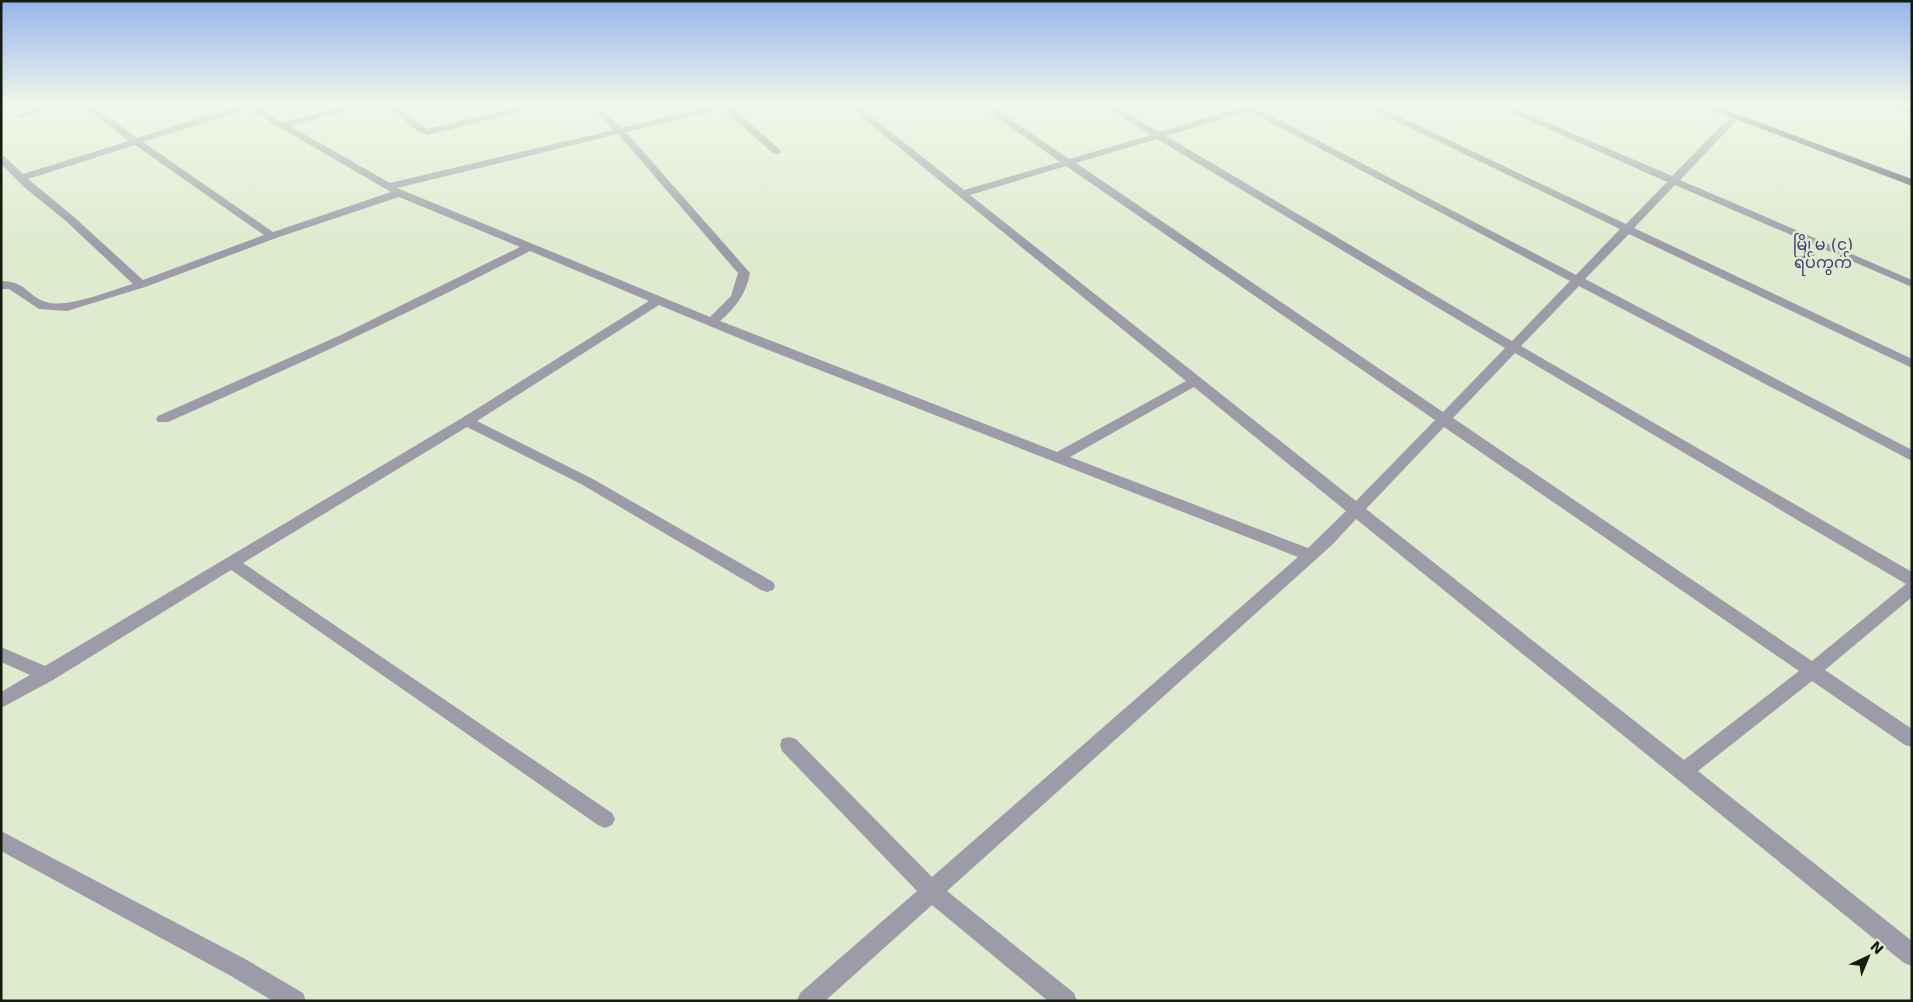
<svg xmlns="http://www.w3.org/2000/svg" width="1913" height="1002" font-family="'DejaVu Sans','Noto Sans Myanmar',sans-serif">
<rect width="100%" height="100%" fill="#deebce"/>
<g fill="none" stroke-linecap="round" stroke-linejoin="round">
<path fill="#9c9ba7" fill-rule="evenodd" d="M 44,106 L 59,106 L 22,118 L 17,115 Z
M 83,106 L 93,106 L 137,138 L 237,106 L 257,106 L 283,122 L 346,106 L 362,106 L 290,126 L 390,183 L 613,130 L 591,106 L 600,106 L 622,128 L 711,106 L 731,106 L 780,150 L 780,154 L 774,154 L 723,109 L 626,132 L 750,273 C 746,294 736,307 720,321 L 1057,452 L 1186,381 L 848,106 L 858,106 L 964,190 L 1060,162 L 981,106 L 991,106 L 1069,159 L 1151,135 L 1105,106 L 1116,106 L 1159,132 L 1242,107 L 1242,106 L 1261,106 L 1258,109 L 1576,275 L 1620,229 L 1365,106 L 1377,106 L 1626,224 L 1667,182 L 1497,106 L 1509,106 L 1672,176 L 1732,115 L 1738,115 L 1738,119 L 1680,180 L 1912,280 L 1912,287 L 1675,185 L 1634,228 L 1912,359 L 1912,368 L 1629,234 L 1585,279 L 1912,450 L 1912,461 L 1579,286 L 1521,346 L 1912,572 L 1912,597 L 1825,670 L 1912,729 L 1912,747 L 1905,745 L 1812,681 L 1698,771 L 1912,941 L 1912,966 L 1904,963 L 1356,519 L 1333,544 L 947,891 L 1074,993 L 1077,1001 L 1048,1001 L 932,905 L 825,1001 L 797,1001 L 800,993 L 917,891 L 782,751 L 780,745 L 782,739 L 789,737 L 796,739 L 932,877 L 1298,557 L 758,346 L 659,305 L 477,421 L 591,478 L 773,582 L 775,586 L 773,590 L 767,592 L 761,590 L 581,484 L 467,427 L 243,563 L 612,813 L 615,819 L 612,825 L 605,828 L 598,825 L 231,570 L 53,680 L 1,708 L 1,692 L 30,675 L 1,662 L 1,647 L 45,666 L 462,418 L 649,301 L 530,251 C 411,313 290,368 168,422 L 158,422 L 156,419 L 158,416 L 343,334 L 520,247 L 399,197 L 276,238 L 145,287 L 67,311 L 39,309 L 9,289 L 1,289 L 1,281 C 26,281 27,296 46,302 C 67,309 111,290 133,284 L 66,221 L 24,187 L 1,164 L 1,155 L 4,156 L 23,174 L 129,141 ZM 248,109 L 391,192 L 273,232 L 143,142 ZM 1249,111 L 1570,281 L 1512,341 L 1166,136 ZM 618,134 L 738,273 L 731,296 L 710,317 L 397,188 ZM 1157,139 L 1505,348 L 1443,412 L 1076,163 ZM 135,145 L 264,235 L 143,280 L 74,217 L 28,179 ZM 1066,166 L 1435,420 L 1356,501 L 970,195 ZM 1515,353 L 1906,584 L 1812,661 L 1453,418 ZM 1194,387 L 1346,511 L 1308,548 L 1070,457 ZM 1444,427 L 1799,671 L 1684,760 L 1366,509 Z
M 387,106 L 397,106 L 428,129 L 521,106 L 534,107 L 532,109 L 427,135 L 416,130 Z
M 1882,106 L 1899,106 L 1912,109 L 1912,115 Z
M 1,831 L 247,960 L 303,993 L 306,1001 L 273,1001 L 231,976 L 1,851 Z"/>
<path fill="#605d73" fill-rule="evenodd" d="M 1702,106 L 1715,106 L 1912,179 L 1912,186 Z"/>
</g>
<linearGradient id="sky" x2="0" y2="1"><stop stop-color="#96b4ed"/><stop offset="0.43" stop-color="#f0f6e9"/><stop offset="1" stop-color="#f0f6e9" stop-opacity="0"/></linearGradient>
<rect width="1913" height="246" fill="url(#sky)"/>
<g text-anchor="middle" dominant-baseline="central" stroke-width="5" stroke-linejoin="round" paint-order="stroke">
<g font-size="16" fill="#473a77" stroke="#deebce">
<text x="1823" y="244">မြို့မ (၄)<tspan x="1823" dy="18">ရပ်ကွက်</tspan></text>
</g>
</g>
<rect width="1913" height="1002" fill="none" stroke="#161b10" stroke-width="5"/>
<g transform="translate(1868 957) rotate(44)" stroke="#deebce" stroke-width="4" paint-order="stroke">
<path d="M0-4L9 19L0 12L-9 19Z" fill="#161b10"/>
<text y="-8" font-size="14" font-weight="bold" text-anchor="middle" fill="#161b10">N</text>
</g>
</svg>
